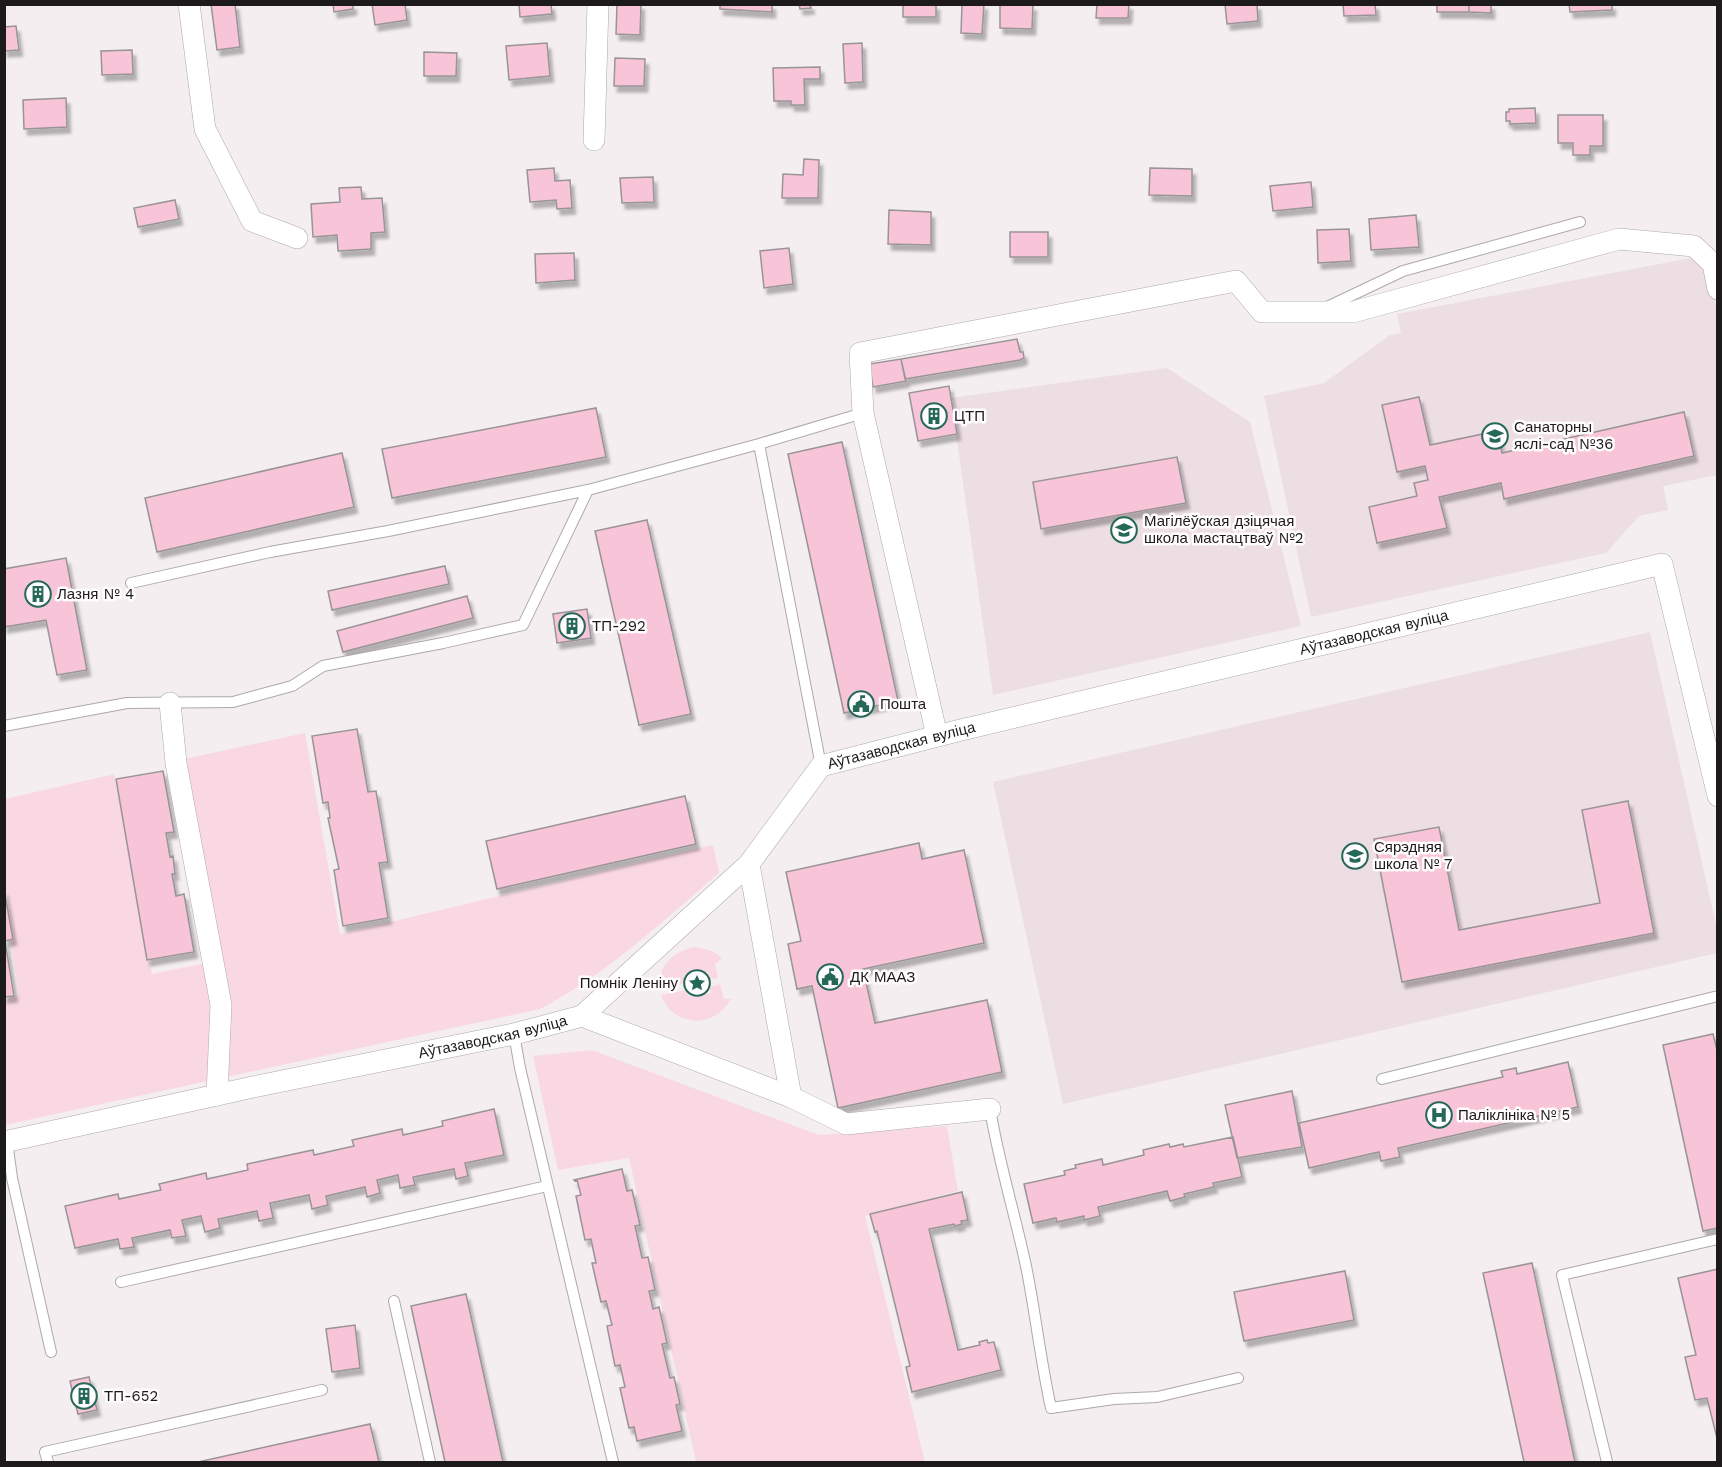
<svg xmlns="http://www.w3.org/2000/svg" width="1722" height="1467" font-family="'Work Sans',sans-serif">
<defs>
<filter id="shadow"><feDropShadow dx="3.5" dy="6" stdDeviation="1.5" flood-color="#0004"/></filter>
</defs>
<rect width="100%" height="100%" fill="#f4eef0"/>
<path fill="#ecdee3" d="M 1707,255 L 1717,312 L 1717,475 L 1663,486 L 1668,510 L 1639,516 L 1606,553 L 1311,617 L 1264,396 L 1324,383 L 1390,335 L 1401,333 L 1397,314 Z
M 1167,368 L 1250,422 L 1301,626 L 993,695 L 951,398 Z
M 1650,632 L 1717,929 L 1717,953 L 1063,1104 L 993,782 Z"/>
<path fill="#f9d8e4" d="M 305,733 L 340,934 L 713,845 L 719,873 C 662,922 607,974 540,1009 L 5,1125 L 4,1000 L 19,995 L 5,903 L 5,799 L 114,774 L 152,974 L 221,960 L 180,760 Z
M 693,947 C 704,948 713,950 722,958 L 715,964 L 718,978 L 710,979 L 708,972 L 684,976 L 685,983 L 659,988 C 659,965 672,953 693,947 Z
M 720,984 L 724,999 L 731,999 C 715,1029 673,1028 661,995 L 687,990 L 689,997 L 711,993 L 710,987 Z
M 592,1050 L 819,1135 L 947,1126 L 958,1191 L 865,1216 L 925,1462 L 696,1462 L 629,1158 L 558,1170 L 533,1056 Z"/>
<path fill="#f8c5d8" stroke="#999496" stroke-width="1.5" filter="url(#shadow)" d="M 211,4 L 235,4 L 240,47 L 217,50 Z
M 333,4 L 353,4 L 353,9 L 334,12 Z
M 372,4 L 405,4 L 407,20 L 375,25 Z
M 519,4 L 551,4 L 552,14 L 520,17 Z
M 617,4 L 641,4 L 640,35 L 616,34 Z
M 720,4 L 772,4 L 772,12 L 720,9 Z
M 799,4 L 810,4 L 811,8 L 800,9 Z
M 903,4 L 936,4 L 936,17 L 903,17 Z
M 962,4 L 984,4 L 982,34 L 961,33 Z
M 1097,4 L 1129,4 L 1128,18 L 1096,18 Z
M 1225,4 L 1257,4 L 1258,21 L 1227,24 Z
M 1343,4 L 1375,4 L 1376,15 L 1344,16 Z
M 1437,4 L 1469,4 L 1469,12 L 1437,12 Z
M 1469,4 L 1491,4 L 1491,13 L 1469,12 Z
M 1569,4 L 1612,4 L 1612,10 L 1570,12 Z
M 1000,5 L 1033,5 L 1032,29 L 1000,28 Z
M 16,26 L 19,50 L 4,51 L 4,27 Z
M 547,43 L 550,76 L 509,80 L 506,46 Z
M 862,43 L 863,82 L 845,83 L 843,44 Z
M 132,50 L 133,74 L 102,75 L 101,51 Z
M 424,52 L 457,53 L 456,76 L 424,76 Z
M 615,58 L 645,59 L 644,86 L 614,86 Z
M 820,67 L 820,79 L 804,79 L 805,105 L 791,105 L 791,101 L 774,101 L 773,68 Z
M 66,98 L 67,127 L 24,129 L 23,100 Z
M 1535,108 L 1536,123 L 1510,124 L 1510,121 L 1506,121 L 1506,112 L 1509,112 L 1509,109 Z
M 1558,115 L 1603,115 L 1603,146 L 1590,146 L 1590,155 L 1573,155 L 1573,143 L 1558,143 Z
M 804,159 L 819,160 L 818,198 L 782,198 L 783,174 L 803,175 Z
M 554,168 L 555,181 L 570,180 L 572,208 L 557,209 L 556,200 L 530,202 L 527,170 Z
M 1150,168 L 1192,169 L 1192,196 L 1149,195 Z
M 653,177 L 654,202 L 622,203 L 620,178 Z
M 1311,182 L 1313,207 L 1273,211 L 1270,186 Z
M 361,187 L 362,199 L 382,198 L 385,232 L 371,233 L 371,249 L 338,251 L 337,235 L 313,237 L 311,204 L 340,202 L 339,188 Z
M 175,200 L 179,219 L 138,227 L 134,208 Z
M 889,210 L 931,212 L 931,245 L 888,244 Z
M 1416,215 L 1419,247 L 1371,250 L 1369,219 Z
M 1349,229 L 1351,261 L 1318,263 L 1317,230 Z
M 1010,232 L 1048,232 L 1048,257 L 1010,257 Z
M 789,248 L 793,284 L 764,288 L 760,251 Z
M 574,253 L 575,280 L 536,283 L 535,254 Z
M 1017,339 L 1020,352 L 1023,352 L 1024,358 L 1020,360 L 905,379 L 901,359 Z
M 901,359 L 906,381 L 873,387 L 869,364 Z
M 949,386 L 957,434 L 918,441 L 909,393 Z
M 1419,397 L 1430,445 L 1497,431 L 1502,453 L 1684,412 L 1694,456 L 1504,499 L 1501,483 L 1439,497 L 1447,528 L 1377,543 L 1369,507 L 1417,496 L 1414,483 L 1428,480 L 1425,466 L 1397,472 L 1382,405 Z
M 596,408 L 606,457 L 392,498 L 382,449 Z
M 842,442 L 898,701 L 844,713 L 788,454 Z
M 342,453 L 354,507 L 157,552 L 145,498 Z
M 1177,457 L 1186,503 L 1041,529 L 1033,482 Z
M 647,520 L 691,714 L 639,725 L 595,531 Z
M 66,558 L 87,670 L 57,675 L 46,620 L 4,627 L 4,569 Z
M 445,566 L 449,584 L 332,610 L 328,591 Z
M 467,596 L 473,618 L 343,652 L 337,631 Z
M 587,609 L 591,638 L 557,643 L 553,614 Z
M 357,729 L 368,792 L 376,791 L 388,862 L 379,863 L 388,918 L 343,926 L 334,870 L 339,869 L 328,818 L 330,818 L 328,802 L 323,803 L 312,736 Z
M 163,771 L 174,832 L 166,833 L 170,857 L 173,856 L 175,874 L 172,874 L 176,896 L 184,894 L 194,952 L 147,960 L 116,779 Z
M 685,796 L 696,844 L 497,889 L 486,841 Z
M 1628,801 L 1654,933 L 1402,982 L 1374,839 L 1439,827 L 1459,930 L 1600,903 L 1582,810 Z
M 919,843 L 922,859 L 964,850 L 984,943 L 863,969 L 875,1023 L 987,1000 L 1002,1072 L 838,1108 L 812,986 L 797,989 L 788,944 L 801,941 L 786,872 Z
M 4,889 L 13,939 L 5,941 L 14,996 L 4,997 Z
M 1713,1034 L 1718,1054 L 1718,1228 L 1703,1231 L 1663,1045 Z
M 1568,1062 L 1578,1107 L 1398,1148 L 1400,1157 L 1381,1161 L 1379,1152 L 1309,1168 L 1299,1123 L 1503,1077 L 1501,1071 L 1516,1068 L 1517,1074 Z
M 1292,1091 L 1302,1147 L 1237,1158 L 1225,1105 Z
M 494,1109 L 504,1155 L 465,1163 L 468,1176 L 456,1179 L 454,1169 L 413,1177 L 415,1185 L 400,1188 L 398,1175 L 377,1180 L 380,1193 L 367,1197 L 365,1187 L 326,1196 L 328,1205 L 312,1209 L 309,1195 L 270,1203 L 273,1218 L 259,1221 L 257,1211 L 218,1219 L 220,1228 L 205,1232 L 201,1216 L 182,1220 L 186,1236 L 172,1238 L 170,1230 L 132,1238 L 134,1247 L 120,1249 L 118,1239 L 75,1248 L 65,1206 L 118,1194 L 119,1199 L 161,1190 L 159,1184 L 206,1173 L 207,1179 L 248,1170 L 247,1164 L 313,1150 L 314,1155 L 354,1146 L 352,1140 L 402,1129 L 403,1135 L 443,1126 L 442,1121 Z
M 1233,1137 L 1242,1177 L 1213,1183 L 1214,1187 L 1184,1194 L 1185,1197 L 1170,1201 L 1167,1191 L 1098,1207 L 1100,1216 L 1084,1220 L 1084,1216 L 1057,1222 L 1056,1218 L 1033,1223 L 1024,1184 L 1065,1175 L 1064,1171 L 1076,1168 L 1075,1165 L 1102,1159 L 1103,1165 L 1144,1155 L 1143,1150 L 1169,1144 L 1170,1147 L 1183,1144 L 1184,1147 Z
M 622,1169 L 627,1191 L 632,1190 L 640,1225 L 635,1226 L 642,1258 L 648,1257 L 655,1290 L 649,1291 L 653,1309 L 659,1307 L 667,1343 L 662,1344 L 670,1378 L 674,1377 L 680,1404 L 676,1405 L 682,1431 L 637,1441 L 634,1427 L 629,1428 L 620,1388 L 625,1387 L 620,1365 L 615,1366 L 607,1326 L 612,1325 L 606,1301 L 601,1302 L 592,1263 L 596,1263 L 591,1239 L 585,1240 L 576,1196 L 581,1195 L 577,1180 L 575,1181 L 574,1180 Z
M 962,1192 L 968,1220 L 961,1221 L 962,1224 L 955,1226 L 954,1224 L 929,1229 L 958,1350 L 980,1345 L 979,1342 L 987,1340 L 988,1343 L 994,1342 L 1001,1370 L 912,1392 L 906,1367 L 910,1366 L 877,1231 L 875,1232 L 870,1214 Z
M 1532,1263 L 1575,1462 L 1524,1462 L 1483,1273 Z
M 1718,1269 L 1718,1442 L 1707,1398 L 1695,1400 L 1685,1357 L 1696,1355 L 1678,1278 Z
M 1345,1271 L 1354,1320 L 1244,1341 L 1234,1292 Z
M 466,1294 L 503,1462 L 445,1462 L 411,1306 Z
M 355,1325 L 360,1368 L 332,1372 L 326,1329 Z
M 89,1377 L 97,1410 L 78,1414 L 70,1381 Z
M 370,1424 L 379,1462 L 198,1462 Z"/>
<g fill="none" stroke-linecap="round" stroke-linejoin="round">
<g stroke="#aea8aa" stroke-width="12">
<path id="lane" d="M 1327,307 L 1403,271 L 1580,222
M 759,444 L 863,413
M 131,583 L 270,552 L 388,531 L 588,490
M 4,726 L 127,703 L 233,702 L 292,686 L 323,666 L 443,643 L 523,625 L 588,490 L 759,444 L 821,766
M 514,1034 L 520,1068 L 613,1462
M 1382,1079 L 1718,996
M 990,1109 C 999,1164 1016,1217 1027,1271 C 1036,1317 1041,1363 1051,1408 L 1114,1399 L 1157,1397 L 1238,1378
M 7,1141 L 12,1178 L 51,1352
M 121,1282 L 547,1186
M 394,1301 L 430,1462
M 48,1462 L 45,1452 L 322,1390
M 1607,1462 L 1562,1275 L 1718,1239"/>
</g>
<g stroke="#aea8aa" stroke-width="22">
<g id="street">
<path d="M 189,4 L 205,129 L 252,221 L 297,238"/>
<path d="M 594,140 L 598,4"/>
<path d="M 170,703 L 176,763 L 221,1005 L 217,1095"/>
<path d="M 937,736 L 863,413 L 860,353 L 1236,281 L 1262,312 L 1353,312 L 1619,239 L 1694,246 L 1713,264 L 1718,289"/>
<path d="M 749,864 L 791,1097"/>
<path d="M 582,1016 L 791,1097 L 846,1124 L 990,1109"/>
<path id="s1" d="M 4,1142 L 253,1087 L 514,1034 L 582,1016 L 749,864 L 821,766 L 957,731 L 1662,564 L 1718,796"/>
</g>
</g>
<use href="#lane" stroke="#fff" stroke-width="10"/>
<use href="#street" stroke="#fff" stroke-width="21"/>
</g>
<defs>
<g id="building-ring" transform="scale(1.35)"><circle r="9.5" fill="#fffcfd" stroke="#256858" stroke-width="1.5"/><path d="M-4-6H4V6H1V3H-1V6H-4ZM-2.5-4.3h1.7v1.8h-1.7ZM.8-4.3h1.7v1.8H.8ZM-2.5-1h1.7V.8h-1.7ZM.8-1h1.7V.8H.8Z" fill="#256858"/></g>
<g id="school-ring" transform="scale(1.35)"><circle r="9.5" fill="#fffcfd" stroke="#256858" stroke-width="1.5"/><path d="M0-5L7-2L0 1L-7-2ZM-4 1L0 2.5L4 1V4Q0 6-4 4Z" fill="#256858"/></g>
<g id="civic-ring" transform="scale(1.35)"><circle r="9.5" fill="#fffcfd" stroke="#256858" stroke-width="1.5"/><path d="M-.6-6.5H3V-4.5H.6V-3L4-1V1h2V6H-6V1h2V-1L-.6-3ZM-1.2 2.5V6h2.4V2.5Z" fill="#256858"/></g>
<g id="sight-ring" transform="scale(1.35)"><circle r="9.5" fill="#fffcfd" stroke="#256858" stroke-width="1.5"/><path d="M0-6L1.8-2.2L6-1.7L2.9 1.2L3.7 5.4L0 3.3L-3.7 5.4L-2.9 1.2L-6-1.7L-1.8-2.2Z" fill="#256858"/></g>
<g id="hospital-ring" transform="scale(1.35)"><circle r="9.5" fill="#fffcfd" stroke="#256858" stroke-width="1.5"/><path d="M-5-5h3v3.5h4V-5h3V5h-3V1.5h-4V5h-3Z" fill="#256858"/></g>
</defs>
<g fill-rule="evenodd">
<use href="#building-ring" x="934" y="416"/>
<use href="#school-ring" x="1495" y="436"/>
<use href="#school-ring" x="1124" y="530"/>
<use href="#building-ring" x="38" y="594"/>
<use href="#building-ring" x="572" y="626"/>
<use href="#civic-ring" x="861" y="704"/>
<use href="#school-ring" x="1355" y="856"/>
<use href="#civic-ring" x="830" y="977"/>
<use href="#sight-ring" x="697" y="983"/>
<use href="#hospital-ring" x="1439" y="1115"/>
<use href="#building-ring" x="84" y="1396"/>
</g>
<g text-anchor="middle" dominant-baseline="central" stroke-width="5" stroke-linejoin="round" paint-order="stroke">
<g font-size="15" fill="#1c1a1b" stroke="#fffcfd" text-anchor="start">
<text x="954" y="416">ЦТП</text>
<text x="1514" y="427">Санаторны<tspan x="1514" dy="17">яслі-сад №36</tspan></text>
<text x="1144" y="521">Магілёўская дзіцячая<tspan x="1144" dy="17">школа мастацтваў №2</tspan></text>
<text x="57" y="594">Лазня № 4</text>
<text x="592" y="626">ТП-292</text>
<text x="880" y="704">Пошта</text>
<text x="1374" y="847">Сярэдняя<tspan x="1374" dy="17">школа № 7</tspan></text>
<text x="850" y="977">ДК МААЗ</text>
<text x="678" y="983" text-anchor="end">Помнік Леніну</text>
<text x="1458" y="1115">Паліклініка № 5</text>
<text x="104" y="1396">ТП-652</text>
</g>
<g font-size="15" fill="#1c1a1b" stroke="#fffcfd">
<text stroke="none"><textPath href="#s1" startOffset="1508">Аўтазаводская вуліца</textPath></text>
<text stroke="none"><textPath href="#s1" startOffset="1022">Аўтазаводская вуліца</textPath></text>
<text stroke="none"><textPath href="#s1" startOffset="500">Аўтазаводская вуліца</textPath></text>
</g>
</g>
<rect width="1722" height="1467" fill="none" stroke="#1c1a1b" stroke-width="12"/>
</svg>
